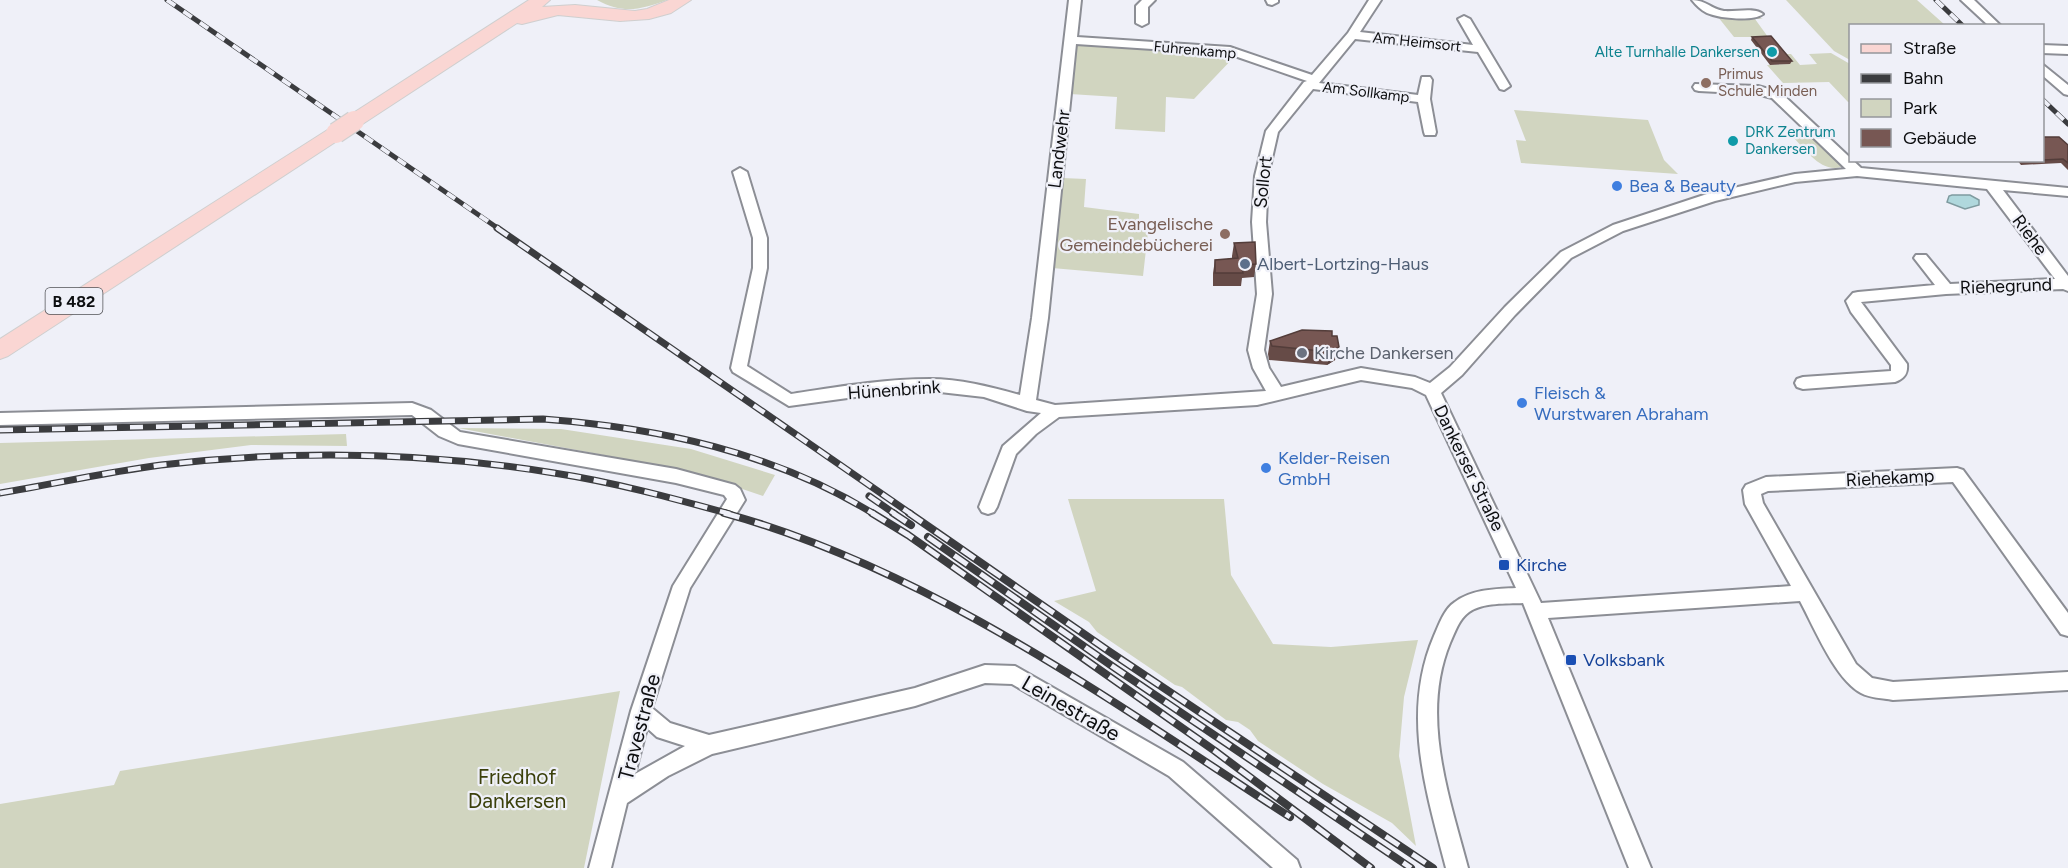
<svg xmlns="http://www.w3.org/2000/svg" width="2068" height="868" font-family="Figtree,sans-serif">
<rect width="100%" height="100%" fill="#eff0f8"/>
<path fill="#d1d5c0" d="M 597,0 L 667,0 C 640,10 623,14 597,0 Z
M 1786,0 L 1917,0 L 1945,25 L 1850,26 L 1850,60 L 1834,51 Z
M 1753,16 L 1763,19 L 1755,19 L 1768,37 L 1734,37 L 1718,17 Z
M 1083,43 L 1225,53 L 1236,55 L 1194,99 L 1166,97 L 1165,132 L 1115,129 L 1117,97 L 1070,94 L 1076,46 Z
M 1831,53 L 1850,64 L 1850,102 L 1848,102 L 1829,82 L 1783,83 L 1767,65 L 1789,64 L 1781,54 L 1791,54 L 1800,65 L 1817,64 L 1809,54 Z
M 1514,110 L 1648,120 L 1664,160 L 1678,174 L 1521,163 L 1516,140 L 1526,141 Z
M 1797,133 L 1814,137 L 1841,163 L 1841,167 C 1821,173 1806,150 1793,137 Z
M 1062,178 L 1086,179 L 1084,207 L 1139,214 L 1139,229 L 1148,232 L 1143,276 L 1052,268 Z
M 458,428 L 561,429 L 691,449 L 775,475 L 763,496 L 689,471 Z
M 346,434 L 347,446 L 251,445 L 149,458 L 0,484 L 0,443 Z
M 1068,499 L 1224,499 L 1231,575 L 1273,644 L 1331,647 L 1418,640 L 1404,697 L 1399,756 L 1416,846 L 1392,823 L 1323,784 L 1258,741 L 1250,730 L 1238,722 L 1226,720 L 1182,687 L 1175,685 L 1097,632 L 1089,622 L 1054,601 L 1096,591 Z
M 620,691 L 584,868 L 0,868 L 0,804 L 114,785 L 120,771 Z"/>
<path fill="#b0d8dd" stroke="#7f9ba0" stroke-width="1.5" d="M 1952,195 L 1970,195 L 1979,200 L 1979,205 L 1965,209 L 1947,202 L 1949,196 Z"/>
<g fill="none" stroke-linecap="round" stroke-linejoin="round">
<g stroke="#8c8e95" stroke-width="4">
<path id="street" d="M 1069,0 L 1081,0 L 1077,37 L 1230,47 L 1312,75 L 1348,33 L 1369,0 L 1381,0 L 1360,32 L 1473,45 L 1458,19 L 1464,16 L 1470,19 L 1510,86 L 1504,90 L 1500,89 L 1478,52 L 1355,39 L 1319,83 L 1418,95 L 1422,77 L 1430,77 L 1432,80 L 1430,99 L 1436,132 L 1435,135 L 1425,135 L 1424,132 L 1418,102 L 1313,89 L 1278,132 L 1268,176 L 1266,222 L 1272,294 L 1264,350 L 1269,368 L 1281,387 L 1361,368 L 1415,377 L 1430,383 L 1450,367 L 1505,307 L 1561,252 L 1613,225 L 1707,194 L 1795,174 L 1846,169 L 1772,98 L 1757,94 L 1699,91 L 1695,90 L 1693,87 L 1695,84 L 1758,86 L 1780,92 L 1861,168 L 2068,188 L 2068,196 L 2003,190 L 2068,276 L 2068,291 L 2063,289 L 1946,294 L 1861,302 L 1907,364 C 1908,374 1904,379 1895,382 L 1803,389 L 1797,387 L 1795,383 L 1797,379 L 1803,377 L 1891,371 L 1891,365 L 1851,312 L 1846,301 L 1853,293 L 1858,292 L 1935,285 L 1914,258 L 1916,255 L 1926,255 L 1950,284 L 2055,279 L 1987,189 L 1857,176 L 1795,182 L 1715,201 L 1623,231 L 1571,258 L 1515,315 L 1462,375 L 1441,393 L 1541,603 L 1791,586 L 1745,504 L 1743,490 L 1746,485 L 1766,477 L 1957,468 L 1963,470 L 2068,613 L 2068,636 L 2061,634 L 1953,482 L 1768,491 L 1761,494 L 1763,503 L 1856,664 L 1872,678 L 1893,682 L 2068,672 L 2068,690 L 1893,700 C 1883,698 1870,698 1861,693 C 1835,679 1814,627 1800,601 L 1548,618 L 1651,868 L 1629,868 L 1523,603 C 1506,604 1484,602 1469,612 C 1459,619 1455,632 1450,643 C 1420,716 1449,796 1468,868 L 1446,868 C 1426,791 1401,713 1434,636 C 1439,625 1444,609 1455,602 C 1472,589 1496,589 1516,588 L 1426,395 L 1412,388 L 1361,380 L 1257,405 L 1059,417 L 1036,434 L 1016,454 L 997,507 L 994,512 L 988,514 L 982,512 L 979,507 L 1003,446 L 1041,413 L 1027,411 L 984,397 L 931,391 L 877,394 L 789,406 L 733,372 L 731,368 L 753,268 L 753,238 L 733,172 L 740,168 L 747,172 L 767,238 L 767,268 L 747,366 L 791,394 C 837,387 883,379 930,379 C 960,379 991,387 1020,395 L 1032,318 ZM 1076,44 L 1229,54 L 1307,81 L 1304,82 L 1266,131 L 1255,176 L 1252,222 L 1257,294 L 1248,350 L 1253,368 L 1266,391 L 1055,405 L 1036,400 L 1048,318 Z
M 1142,0 L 1155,0 L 1148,7 L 1148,23 L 1142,26 L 1136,23 L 1136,6 Z
M 1266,0 L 1278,0 L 1278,2 L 1272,5 L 1268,4 Z
M 1692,0 C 1706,0 1711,9 1724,11 C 1736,12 1754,7 1763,14 C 1753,22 1718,18 1707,13 C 1701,10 1696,5 1692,0 Z
M 1961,0 L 1974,0 L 2001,26 L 1989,26 Z
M 2042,45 L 2068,46 L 2068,54 L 2042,53 Z
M 2042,64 L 2068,85 L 2068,95 L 2064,94 L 2042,75 Z
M 412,403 L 431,410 L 460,432 L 676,469 L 735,485 L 740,489 L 745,500 L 690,588 L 652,708 L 670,723 L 709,735 L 915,688 L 985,665 L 1015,666 L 1183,762 L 1297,860 L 1300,868 L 1273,868 L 1169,776 L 1012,684 L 985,683 L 915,706 L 712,754 L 668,776 L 627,803 L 611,868 L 589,868 L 631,711 L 673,586 L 727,499 L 724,495 L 676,483 L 458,444 L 439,436 L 412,415 L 0,425 L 0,413 ZM 647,728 L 657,737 L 685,746 L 635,774 Z"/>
</g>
<g stroke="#cfcfcf" stroke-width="2">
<path id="primary" d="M 529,0 L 550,0 L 542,7 L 575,5 L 635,11 L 647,9 L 669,0 L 691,0 L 671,13 L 649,19 L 620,21 L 558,15 L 522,24 L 517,23 L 361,125 L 347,125 L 344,121 L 347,117 Z
M 336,127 L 343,129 L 346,133 L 343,137 L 8,356 L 0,359 L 0,339 L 329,129 Z"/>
</g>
<use href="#street" fill="#fff" fill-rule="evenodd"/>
<use href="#primary" fill="#fad6d3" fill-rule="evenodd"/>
<g stroke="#3b3c3f" stroke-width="5">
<path id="rail-far2" d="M 167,0 L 499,229
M 1936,0 L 1963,26
M 2042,99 L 2068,124"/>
</g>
<g stroke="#3b3c3f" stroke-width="7">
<path id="rail-far1" d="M 497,228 L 911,514
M 0,430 L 543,419 C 660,428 773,452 874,514
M 0,493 C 54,484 107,472 161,465 C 290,450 425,452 554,473 C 613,482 672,498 730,514
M 869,496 L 895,514"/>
</g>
<g stroke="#3b3c3f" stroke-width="8">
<path id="rail" d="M 724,513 C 931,570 1112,702 1290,817
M 872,513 L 908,535 L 1215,751 L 1371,868
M 893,513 L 911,525
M 909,513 L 1110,652 L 1433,868
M 928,537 L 1112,666 L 1411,868"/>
</g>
<use href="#rail-far2" stroke="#eff0f8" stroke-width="4" stroke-dasharray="10" stroke-linecap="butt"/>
<use href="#rail-far1" stroke="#eff0f8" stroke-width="4.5" stroke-dasharray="13" stroke-linecap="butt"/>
<use href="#rail" stroke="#eff0f8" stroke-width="5" stroke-dasharray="16" stroke-linecap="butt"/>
<g stroke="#cfcfcf" stroke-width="22" stroke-linecap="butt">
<path id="primary-bridge" d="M 336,133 L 354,121"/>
</g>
<use href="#primary-bridge" stroke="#fad6d3" stroke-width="20"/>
</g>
<path fill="#664b47" d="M 1752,37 L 1792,61 L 1790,64 L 1770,65 L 1751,40 Z
M 2068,145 L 2068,170 L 2061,163 L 2021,165 L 2017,160 L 2043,160 Z
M 1234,243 L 1256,264 L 1254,277 L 1242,278 L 1241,286 L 1213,286 L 1213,273 L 1215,260 L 1232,259 L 1232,256 Z
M 1332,336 L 1339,347 L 1335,360 L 1327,365 L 1269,360 L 1268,354 L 1270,341 Z"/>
<path fill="#533d3a" d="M 1339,347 L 1335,360 L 1327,365 L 1331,352 Z"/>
<path fill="#775753" stroke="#533d3a" stroke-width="1.5" d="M 1771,36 L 1792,61 L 1772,61 L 1752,37 Z
M 2043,137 L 2059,137 L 2068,145 L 2068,163 L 2063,159 L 2043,160 Z
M 1255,242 L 1256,264 L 1241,265 L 1243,273 L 1215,273 L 1215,260 L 1238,258 L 1234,243 Z
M 1302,330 L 1332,331 L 1332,336 L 1337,336 L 1339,347 L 1331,352 L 1272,346 L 1270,341 Z"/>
<g fill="#0f9aa8" stroke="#eff0f8" stroke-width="2">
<circle cx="1772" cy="52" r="6"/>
<circle cx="1733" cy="141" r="6"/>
</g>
<g fill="#8d6e63" stroke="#eff0f8" stroke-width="2">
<circle cx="1706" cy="83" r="6"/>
<circle cx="1225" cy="234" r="6"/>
</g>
<g fill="#3f7fe0" stroke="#eff0f8" stroke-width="2">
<circle cx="1617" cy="186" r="6"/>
<circle cx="1522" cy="403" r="6"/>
<circle cx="1266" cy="468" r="6"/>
</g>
<circle fill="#5c6f8a" stroke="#eff0f8" stroke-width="2" cx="1245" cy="264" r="6"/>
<circle fill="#6b7280" stroke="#eff0f8" stroke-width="2" cx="1302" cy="353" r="6"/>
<g fill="#1a4fb4" stroke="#eff0f8" stroke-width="2">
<rect x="1498" y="559" width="12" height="12" rx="3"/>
<rect x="1565" y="654" width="12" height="12" rx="3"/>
</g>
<g text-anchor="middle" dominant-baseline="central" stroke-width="4.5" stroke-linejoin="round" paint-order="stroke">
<g font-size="15" fill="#0d0e10" stroke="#eff0f8">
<text transform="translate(1417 42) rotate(6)">Am Heimsort</text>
<text transform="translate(1195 50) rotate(5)">Fuhrenkamp</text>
<text transform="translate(1366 92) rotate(7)">Am Sollkamp</text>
</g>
<g font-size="15" fill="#0d838f" stroke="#eff0f8" text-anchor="end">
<text x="1760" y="52">Alte Turnhalle Dankersen</text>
<text x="1745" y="132" text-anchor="start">DRK Zentrum<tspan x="1745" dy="17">Dankersen</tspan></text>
</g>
<g font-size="15" fill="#785e54" stroke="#eff0f8" text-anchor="start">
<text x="1718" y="74">Primus<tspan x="1718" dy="17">Schule Minden</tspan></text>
</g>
<rect fill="#eff0f8" stroke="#515256" stroke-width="1.5" x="45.5" y="288" width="57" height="26" rx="4.5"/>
<g font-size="16" font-weight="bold" fill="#0d0e10">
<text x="74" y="301">B 482</text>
</g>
<g font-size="18" fill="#0d0e10" stroke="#eff0f8">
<text transform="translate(1059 149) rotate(-83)">Landwehr</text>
<text transform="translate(1263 182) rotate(-84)">Sollort</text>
<text transform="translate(2030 235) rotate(53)">Riehe</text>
<text transform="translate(2006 286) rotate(-2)">Riehegrund</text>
<text transform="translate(894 390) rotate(-4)">Hünenbrink</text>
<text transform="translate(1469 468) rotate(64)">Dankerser Straße</text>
<text transform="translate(1890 478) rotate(-3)">Riehekamp</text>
</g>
<g font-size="18" fill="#366cbe" stroke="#eff0f8" text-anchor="start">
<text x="1629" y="186">Bea &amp; Beauty</text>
<text x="1534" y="393">Fleisch &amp;<tspan x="1534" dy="21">Wurstwaren Abraham</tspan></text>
<text x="1278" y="458">Kelder-Reisen<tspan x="1278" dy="21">GmbH</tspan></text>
</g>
<g font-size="18" fill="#785e54" stroke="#eff0f8" text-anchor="end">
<text x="1213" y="224">Evangelische<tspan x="1213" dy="21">Gemeindebücherei</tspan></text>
</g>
<g font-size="18" fill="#4e5e75" stroke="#eff0f8" text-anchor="start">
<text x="1257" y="264">Albert-Lortzing-Haus</text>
</g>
<g font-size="18" fill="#5b616d" stroke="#eff0f8" text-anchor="start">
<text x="1314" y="353">Kirche Dankersen</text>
</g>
<g font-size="18" fill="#164399" stroke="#eff0f8" text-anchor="start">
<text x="1516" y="565">Kirche</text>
<text x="1583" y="660">Volksbank</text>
</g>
<g font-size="21" fill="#0d0e10" stroke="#eff0f8">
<text transform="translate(1071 708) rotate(30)">Leinestraße</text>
<text transform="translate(639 727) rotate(-75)">Travestraße</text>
</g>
<g font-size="21" fill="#3b400b" stroke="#eff0f8">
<text x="517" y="776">Friedhof<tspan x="517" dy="24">Dankersen</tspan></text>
</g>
</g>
<rect x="1849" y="24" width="195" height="138" fill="#eff0f8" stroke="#95969b" stroke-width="1.5"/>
<rect x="1861" y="44" width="30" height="9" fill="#fad6d3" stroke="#95969b" stroke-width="1.5"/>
<text x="1903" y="54" font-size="18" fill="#0d0e10">Straße</text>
<rect x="1861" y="74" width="30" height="9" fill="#3b3c3f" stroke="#95969b" stroke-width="1.5"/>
<text x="1903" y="84" font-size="18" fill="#0d0e10">Bahn</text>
<rect x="1861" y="99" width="30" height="18" fill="#d1d5c0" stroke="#95969b" stroke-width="1.5"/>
<text x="1903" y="114" font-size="18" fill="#0d0e10">Park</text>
<rect x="1861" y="129" width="30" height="18" fill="#775753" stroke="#95969b" stroke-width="1.5"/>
<text x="1903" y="144" font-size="18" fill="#0d0e10">Gebäude</text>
</svg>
